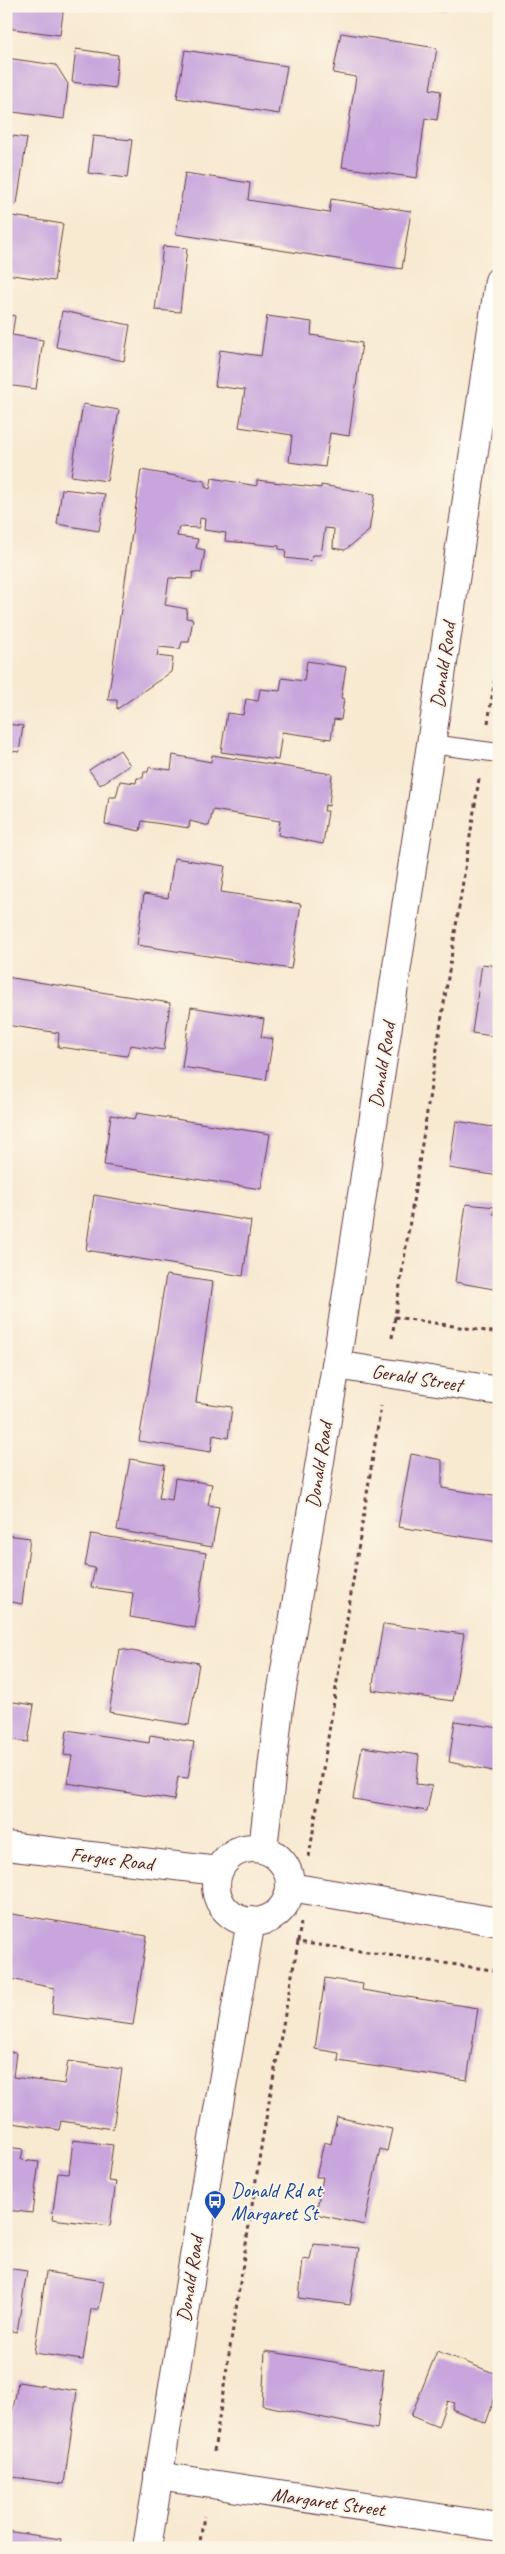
<svg xmlns="http://www.w3.org/2000/svg" width="505" height="2554" font-family="Caveat,sans-serif">
<rect width="100%" height="100%" fill="#fcf5e5"/>
<filter id="ink" filterUnits="userSpaceOnUse"><feTurbulence type="fractalNoise" baseFrequency=".02" numOctaves="2"/><feDisplacementMap in="SourceGraphic" scale="10" xChannelSelector="R" yChannelSelector="G"/><feConvolveMatrix kernelMatrix="1 2 1 2 8 2 1 2 1" color-interpolation-filters="sRGB"/></filter>
<filter id="wash" filterUnits="userSpaceOnUse"><feTurbulence type="fractalNoise" baseFrequency=".0096" numOctaves="4" result="noise"/><feDisplacementMap in="SourceGraphic" scale="20" xChannelSelector="R" yChannelSelector="G"/><feGaussianBlur stdDeviation="1.12" result="paint"/><feColorMatrix in="noise" values="0 0 0 0 0 0 0 0 0 0 0 0 0 0 0 0 0 1.4 0 .05"/><feComposite in="paint" operator="in"/></filter>
<g filter="url(#wash)">
<rect width="100%" height="100%" fill="#f8e9d1"/>
<g id="blocks">
<path fill="#c8a6dd" d="M 6,6 L 64,6 L 60,35 L 6,28 Z
M 420,6 L 446,6 L 446,11 Z
M 341,33 L 437,48 L 430,89 L 441,91 L 437,120 L 425,118 L 417,178 L 342,167 L 356,77 L 333,73 Z
M 76,49 L 118,55 L 115,88 L 72,82 Z
M 185,50 L 287,66 L 279,114 L 177,98 Z
M 6,58 L 56,65 L 68,84 L 64,119 L 6,111 Z
M 6,135 L 27,138 L 17,204 L 6,202 Z
M 93,136 L 132,140 L 127,178 L 88,173 Z
M 185,173 L 250,183 L 248,200 L 329,213 L 331,199 L 411,211 L 402,269 L 176,234 Z
M 6,215 L 63,224 L 54,281 L 6,274 Z
M 163,246 L 187,248 L 180,312 L 155,310 Z
M 62,311 L 130,325 L 124,361 L 56,347 Z
M 6,314 L 15,316 L 12,335 L 43,340 L 36,389 L 6,385 Z
M 267,316 L 312,322 L 311,335 L 362,343 L 349,436 L 330,433 L 325,467 L 289,462 L 292,435 L 239,427 L 245,390 L 215,386 L 220,350 L 261,356 Z
M 83,404 L 119,410 L 107,481 L 71,476 Z
M 141,470 L 205,481 L 205,487 L 210,489 L 212,478 L 257,486 L 257,480 L 321,488 L 321,485 L 375,494 L 369,531 L 345,550 L 333,548 L 334,529 L 325,528 L 321,555 L 312,555 L 311,561 L 285,558 L 286,550 L 279,549 L 279,546 L 225,541 L 226,533 L 204,530 L 205,519 L 200,518 L 199,528 L 179,527 L 177,536 L 198,539 L 196,548 L 205,550 L 201,573 L 193,572 L 192,579 L 169,578 L 165,605 L 187,609 L 186,618 L 193,619 L 189,642 L 182,642 L 180,649 L 159,647 L 157,656 L 173,658 L 171,672 L 117,709 L 117,700 L 108,700 Z
M 62,489 L 105,494 L 99,531 L 57,524 Z
M 307,661 L 346,667 L 341,698 L 344,699 L 341,720 L 334,719 L 331,739 L 282,732 L 278,760 L 221,752 L 227,713 L 243,715 L 246,699 L 258,701 L 260,689 L 280,691 L 282,678 L 304,681 Z
M 6,724 L 23,726 L 19,752 L 6,750 Z
M 120,750 L 130,765 L 100,785 L 89,770 Z
M 173,755 L 211,762 L 212,755 L 332,774 L 329,806 L 325,805 L 324,811 L 328,811 L 323,844 L 278,835 L 280,821 L 213,810 L 209,826 L 190,821 L 189,828 L 142,821 L 140,831 L 105,824 L 109,797 L 116,797 L 120,781 L 136,783 L 137,778 L 143,778 L 144,772 L 148,772 L 149,767 L 171,770 Z
M 174,858 L 225,866 L 221,892 L 301,904 L 291,969 L 137,945 L 144,894 L 168,898 Z
M 482,964 L 499,966 L 499,1037 L 472,1033 Z
M 6,977 L 170,1003 L 164,1050 L 130,1045 L 127,1056 L 58,1047 L 59,1033 L 6,1025 Z
M 191,1007 L 264,1019 L 261,1037 L 273,1039 L 266,1080 L 182,1067 Z
M 137,1113 L 270,1134 L 261,1189 L 104,1165 L 111,1115 L 135,1119 Z
M 456,1121 L 499,1128 L 499,1176 L 449,1168 Z
M 94,1195 L 251,1221 L 243,1276 L 86,1250 Z
M 466,1204 L 495,1207 L 493,1214 L 499,1215 L 499,1290 L 455,1282 Z
M 166,1275 L 213,1282 L 196,1402 L 232,1407 L 228,1438 L 213,1435 L 211,1452 L 139,1441 Z
M 411,1454 L 442,1460 L 442,1488 L 499,1497 L 499,1542 L 398,1527 Z
M 130,1459 L 165,1465 L 159,1498 L 172,1500 L 175,1478 L 212,1484 L 208,1505 L 219,1507 L 212,1547 L 117,1530 Z
M 91,1534 L 206,1553 L 195,1628 L 130,1617 L 133,1593 L 91,1587 L 95,1568 L 85,1566 Z
M 6,1535 L 30,1538 L 22,1604 L 6,1601 Z
M 383,1624 L 464,1634 L 453,1701 L 372,1690 Z
M 120,1649 L 199,1663 L 189,1725 L 109,1712 Z
M 6,1701 L 34,1705 L 28,1742 L 6,1739 Z
M 455,1721 L 499,1728 L 498,1772 L 449,1762 Z
M 67,1730 L 149,1743 L 150,1735 L 194,1742 L 188,1778 L 178,1777 L 174,1800 L 67,1783 L 72,1756 L 64,1755 Z
M 362,1747 L 419,1755 L 416,1784 L 432,1786 L 427,1811 L 353,1799 Z
M 6,1913 L 147,1936 L 133,2025 L 52,2014 L 54,1988 L 6,1978 Z
M 325,1978 L 363,1984 L 362,1990 L 478,2008 L 467,2080 L 338,2061 L 339,2053 L 315,2049 Z
M 6,2051 L 16,2053 L 13,2077 L 64,2084 L 68,2061 L 122,2069 L 113,2129 L 61,2121 L 59,2130 L 6,2122 Z
M 337,2117 L 392,2129 L 387,2151 L 380,2149 L 364,2225 L 316,2214 L 323,2177 L 316,2177 L 324,2142 L 331,2144 Z
M 73,2140 L 113,2145 L 108,2181 L 116,2182 L 110,2226 L 52,2219 L 58,2173 L 69,2174 Z
M 6,2147 L 23,2149 L 21,2160 L 39,2162 L 32,2213 L 6,2210 Z
M 313,2244 L 359,2248 L 350,2305 L 299,2298 L 303,2259 L 310,2260 Z
M 6,2268 L 27,2271 L 17,2332 L 6,2330 Z
M 46,2272 L 104,2281 L 99,2309 L 91,2309 L 83,2360 L 34,2353 Z
M 265,2351 L 384,2370 L 377,2429 L 262,2405 Z
M 437,2351 L 499,2375 L 499,2386 L 486,2423 L 452,2409 L 454,2403 L 447,2401 L 438,2427 L 411,2416 Z
M 18,2382 L 77,2391 L 64,2484 L 6,2476 L 6,2448 Z
M 6,2388 L 10,2389 L 7,2410 L 6,2410 Z
M 6,2531 L 61,2539 L 60,2548 L 6,2548 Z"/>
</g>
</g>
<g filter="url(#ink)">
<use href="#blocks" fill-opacity="0" stroke="#643d44" stroke-width="1"/>
<g fill="none" stroke-linecap="round" stroke-linejoin="round">
<g stroke="#643d44" stroke-width="20">
<path id="service" d="M 431,744 L 499,753"/>
</g>
<g stroke="#643d44" stroke-width="30">
<path id="minor" d="M 336,1365 L 499,1391
M 158,2476 L 499,2527"/>
</g>
<g stroke="#643d44" stroke-width="30">
<path id="tertiary" d="M 6,1846 L 218,1871
M216 1885a37 37 0 1 1 74 0a37 37 0 1 1-74 0Z
M 263,1849 L 279,1707 L 336,1365 L 431,744 L 499,281
M 290,1887 L 499,1922
M 147,2548 L 214,2133 L 251,1921"/>
</g>
<path stroke="#643d44" stroke-width="3" stroke-dasharray="4 4" stroke-linecap="butt" d="M 488,723 L 499,652
M 479,779 L 395,1317 L 499,1333
M 392,1338 L 395,1317
M 309,1857 L 381,1406
M 298,1942 L 301,1922
M 214,2451 L 262,2141 L 298,1942 L 499,1971
M 199,2548 L 204,2516"/>
<use href="#service" stroke="#fff" stroke-width="18"/>
<use href="#minor" stroke="#fff" stroke-width="28"/>
<use href="#tertiary" stroke="#fff" stroke-width="28"/>
</g>
</g>
<defs>
<g id="bus-pin" transform="scale(1.125)"><path d="M0 17L-7.5 6A9.5 9.5 0 1 1 7.5 6Z" fill="#1a4fb4" stroke="#fcf5e5"/><path d="M-5-6H5V4H4V6H2V4H-2V6H-4V4H-5ZM-3.5-4V0h7V-4ZM-3.5 1.2v1.5H-2V1.2ZM2 1.2v1.5H3.5V1.2Z" fill="#fff"/></g>
</defs>
<g fill-rule="evenodd">
<use href="#bus-pin" x="215" y="2201"/>
</g>
<g text-anchor="middle" dominant-baseline="central" stroke-width="4" stroke-linejoin="round" paint-order="stroke">
<g font-size="20" fill="#4a1f2b" stroke="#fcf5e5">
<text transform="translate(443 665) rotate(-82)">Donald Road</text>
<text transform="translate(382 1065) rotate(-81)">Donald Road</text>
<text transform="translate(417 1378) rotate(9)">Gerald Street</text>
<text transform="translate(319 1465) rotate(-81)">Donald Road</text>
<text transform="translate(112 1859) rotate(7)">Fergus Road</text>
<text transform="translate(190 2279) rotate(-81)">Donald Road</text>
<text transform="translate(328 2502) rotate(8)">Margaret Street</text>
</g>
<g font-size="20" fill="#164399" stroke="#fcf5e5" text-anchor="start">
<text x="231" y="2190">Donald Rd at<tspan x="231" dy="23">Margaret St</tspan></text>
</g>
</g>
<rect width="505" height="2554" fill="none" stroke="#fcf5e5" stroke-width="25"/>
</svg>
